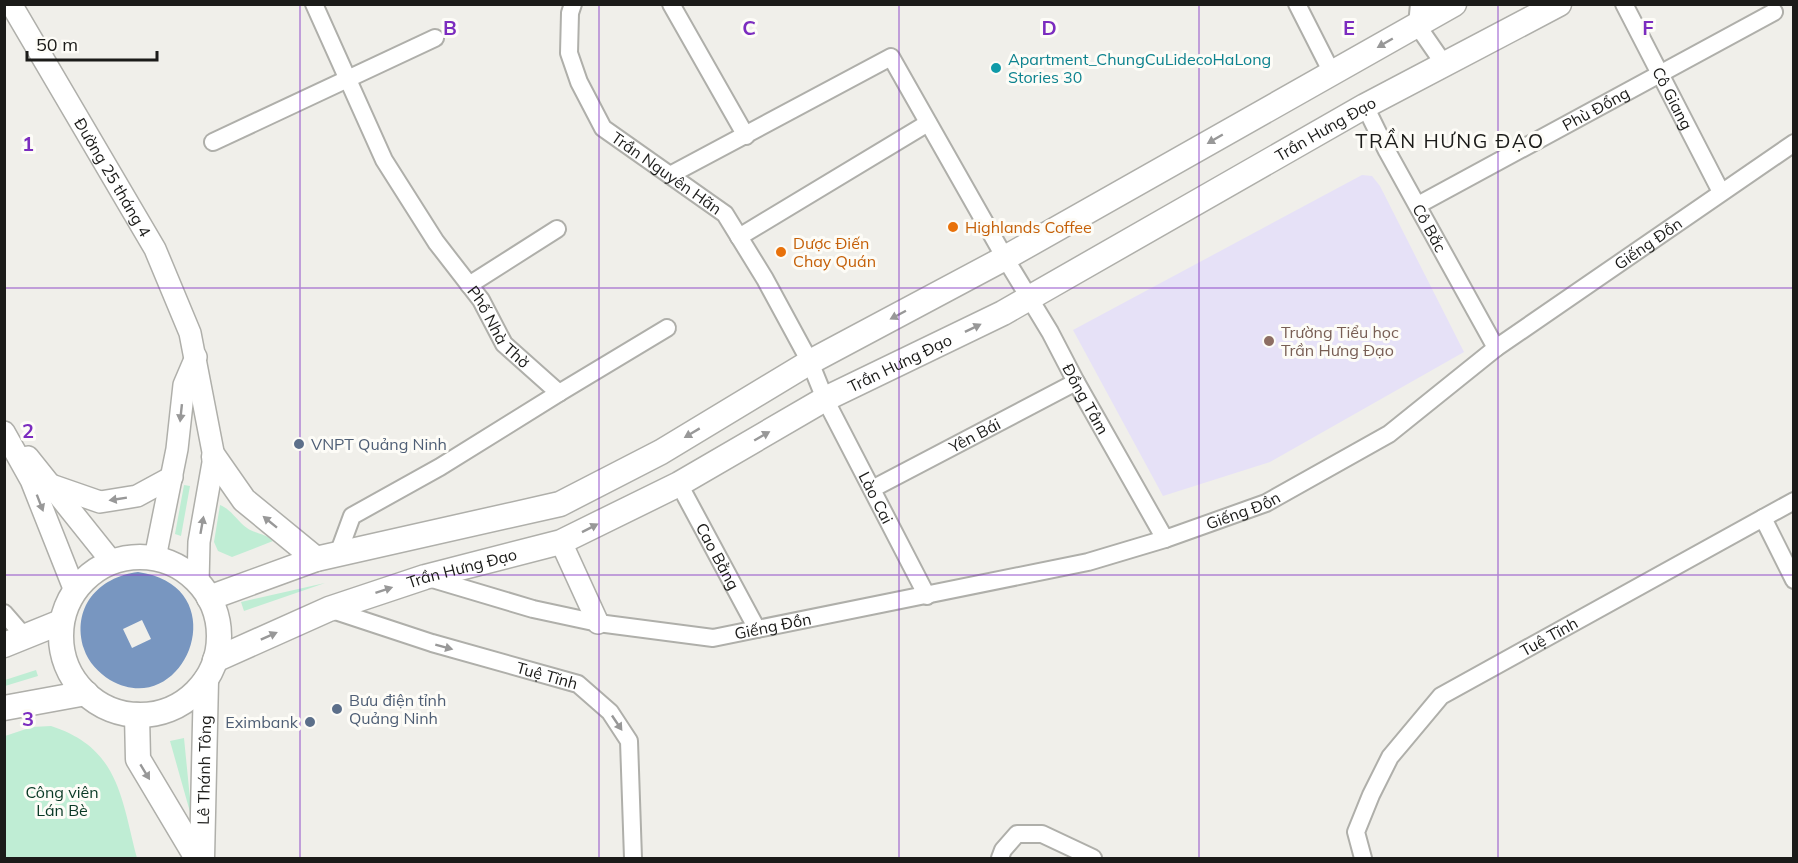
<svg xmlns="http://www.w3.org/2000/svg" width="1798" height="863" font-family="Mulish,sans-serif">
<rect width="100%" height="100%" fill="#f0efea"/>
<path fill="#e6e1f7" d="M 1362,175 L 1372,176 L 1380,186 L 1464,352 L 1270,462 L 1163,496 L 1073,330 Z"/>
<path fill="#bfedd4" d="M 184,485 L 190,486 L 181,536 L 175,534 Z
M 220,505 C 231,509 237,521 247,528 C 255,534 266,533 273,541 L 232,557 L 218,551 L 214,542 Z
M 325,583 L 244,611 L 241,602 Z
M 36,670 L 38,676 L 5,686 L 5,680 Z
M 51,726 C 119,748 121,797 137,858 L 5,858 L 5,736 L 32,727 Z
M 184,738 L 192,819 L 170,741 Z"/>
<path fill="#7896c0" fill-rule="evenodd" d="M 138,572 C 239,586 185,723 110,680 C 99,673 88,662 84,649 C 71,608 98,577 138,572 ZM 142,620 L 151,639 L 132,648 L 123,629 Z"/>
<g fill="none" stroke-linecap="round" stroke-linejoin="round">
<g stroke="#afafaa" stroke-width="20">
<g id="minor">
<path id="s1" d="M 314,4 L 384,160 L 436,242 L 481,300 L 504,344 L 559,393 L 440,467 L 352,516 L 338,554"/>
<path id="s2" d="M 573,4 L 570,13 L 569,53 L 579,82 L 603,128 L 725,214 L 765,279 L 810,362 L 825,399 L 927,596"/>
<path d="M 671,4 L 746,136"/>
<path d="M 1297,4 L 1332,73"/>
<path d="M 1419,4 L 1417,25 L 1444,64"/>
<path id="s3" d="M 1624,4 L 1721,192"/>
<path id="s4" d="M 1365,106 L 1387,151 L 1496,348"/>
<path d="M 213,142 L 435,38"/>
<path id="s5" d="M 670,175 L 891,57 L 1005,258 L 1050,332 L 1076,382 L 1165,539"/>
<path id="s6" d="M 1418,205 L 1774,12"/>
<path d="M 739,237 L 928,123"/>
<path d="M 469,285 L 557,229"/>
<path d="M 559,393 L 667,328"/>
<path id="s7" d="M 679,484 L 757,629"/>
<path id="s8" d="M 872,489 L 1076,382"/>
<path d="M 1763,518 L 1794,501"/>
<path id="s9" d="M 429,578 L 533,609 L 598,623 L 713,638 L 1088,562 L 1165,539 L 1266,503 L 1389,434 L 1496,348 L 1794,143"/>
<path id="s10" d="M 329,609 L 432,643 L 578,684 L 610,712 L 629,741 L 633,858"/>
<path d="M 4,613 L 24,636"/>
<path d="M 1000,858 L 1003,850 L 1017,834 L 1042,834 L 1093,858"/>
<path id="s11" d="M 1363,858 L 1356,832 L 1371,795 L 1390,757 L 1441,696 L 1763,518 L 1794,580"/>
</g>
</g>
<g stroke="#afafaa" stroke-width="24">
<g id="tertiary">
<path id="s12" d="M 11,4 L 155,249 L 190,333 L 214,457 L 199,542 L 198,583"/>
<path d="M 4,432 L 31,480 L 75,591"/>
<path d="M 28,457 L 112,562"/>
<path d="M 51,485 L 100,502 L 137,496 L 172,477"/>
<path d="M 561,542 L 598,623"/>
<path d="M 155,558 L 177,449 L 184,385 L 196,357"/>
</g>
</g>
<g stroke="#afafaa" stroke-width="27">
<g id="secondary">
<path d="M 214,457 L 244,500 L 316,559"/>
<circle cx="140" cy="636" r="79"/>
<path d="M 209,598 L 316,559 L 560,504 L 661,452 L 810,362 L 1005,258 L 1454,4"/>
<path d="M 4,645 L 61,622"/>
<path id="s13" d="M 215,660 L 329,609 L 425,577 L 561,542 L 679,484 L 825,399 L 1003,313 L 1365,106 L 1559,4"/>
<path d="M 4,708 L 86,693"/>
<path d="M 137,715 L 138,759 L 197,858"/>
<path id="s14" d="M 202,858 L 206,680"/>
</g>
</g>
<use href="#minor" stroke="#fff" stroke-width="16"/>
<use href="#tertiary" stroke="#fff" stroke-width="21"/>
<use href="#secondary" stroke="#fff" stroke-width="24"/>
</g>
<defs><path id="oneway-solid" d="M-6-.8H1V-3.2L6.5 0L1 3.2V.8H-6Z" transform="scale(1.5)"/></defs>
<g fill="#989898">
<use href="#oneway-solid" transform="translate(1385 43) rotate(150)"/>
<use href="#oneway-solid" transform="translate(1215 139) rotate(150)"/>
<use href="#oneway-solid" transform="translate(898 315) rotate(152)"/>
<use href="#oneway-solid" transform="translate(973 328) rotate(-26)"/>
<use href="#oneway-solid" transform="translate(181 413) rotate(96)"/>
<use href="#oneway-solid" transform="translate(692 433) rotate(149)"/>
<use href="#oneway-solid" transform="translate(762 436) rotate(-30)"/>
<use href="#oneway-solid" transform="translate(118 499) rotate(171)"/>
<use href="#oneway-solid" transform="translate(40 503) rotate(69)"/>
<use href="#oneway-solid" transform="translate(270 522) rotate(-141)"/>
<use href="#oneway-solid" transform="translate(202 525) rotate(-80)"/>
<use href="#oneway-solid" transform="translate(590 528) rotate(-27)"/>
<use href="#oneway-solid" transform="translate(384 590) rotate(-18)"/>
<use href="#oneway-solid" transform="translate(269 636) rotate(-24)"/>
<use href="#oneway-solid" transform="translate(444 647) rotate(15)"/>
<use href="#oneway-solid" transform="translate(617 723) rotate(56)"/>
<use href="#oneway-solid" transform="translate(145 772) rotate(59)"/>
</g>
<path fill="none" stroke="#7b2cbf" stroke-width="1.5" stroke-opacity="0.55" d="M 300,4 L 300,858M 599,4 L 599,858M 899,4 L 899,858M 1199,4 L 1199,858M 1498,4 L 1498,858M 4,288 L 1794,288M 4,575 L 1794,575"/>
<circle fill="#0f9aa8" stroke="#fdfcf7" stroke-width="2" cx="996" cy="68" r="6"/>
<g fill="#e8710a" stroke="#fdfcf7" stroke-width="2">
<circle cx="953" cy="227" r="6"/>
<circle cx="781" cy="252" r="6"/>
</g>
<circle fill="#8d6e63" stroke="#fdfcf7" stroke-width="2" cx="1269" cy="341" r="6"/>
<g fill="#5c6f8a" stroke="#fdfcf7" stroke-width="2">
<circle cx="299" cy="444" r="6"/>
<circle cx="337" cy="709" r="6"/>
<circle cx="310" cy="722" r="6"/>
</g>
<g text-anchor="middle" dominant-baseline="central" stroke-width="6" stroke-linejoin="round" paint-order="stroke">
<g font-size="16" fill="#0d838f" stroke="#fdfcf7" text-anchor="start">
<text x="1008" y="59">Apartment_ChungCuLidecoHaLong<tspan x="1008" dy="18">Stories 30</tspan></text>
</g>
<g font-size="16" fill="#1b1b19" stroke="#fdfcf7">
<text stroke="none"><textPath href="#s3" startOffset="106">Cô Giang</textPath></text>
<text stroke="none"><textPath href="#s6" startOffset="202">Phù Đổng</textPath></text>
<text stroke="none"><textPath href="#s13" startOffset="1236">Trần Hưng Đạo</textPath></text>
<text stroke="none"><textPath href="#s2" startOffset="210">Trần Nguyên Hãn</textPath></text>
<text stroke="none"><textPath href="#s12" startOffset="201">Đường 25 tháng 4</textPath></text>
<text stroke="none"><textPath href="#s4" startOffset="138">Cô Bắc</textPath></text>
<text stroke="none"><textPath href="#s9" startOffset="1324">Giếng Đồn</textPath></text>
<text stroke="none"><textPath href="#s1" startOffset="374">Phố Nhà Thờ</textPath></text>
<text stroke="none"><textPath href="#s13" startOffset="750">Trần Hưng Đạo</textPath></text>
<text stroke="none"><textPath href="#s5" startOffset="644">Đồng Tâm</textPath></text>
<text stroke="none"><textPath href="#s8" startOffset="116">Yên Bái</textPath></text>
<text stroke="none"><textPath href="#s2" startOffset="603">Lào Cai</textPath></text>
<text stroke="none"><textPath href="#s9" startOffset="837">Giếng Đồn</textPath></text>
<text stroke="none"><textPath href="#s7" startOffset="82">Cao Bằng</textPath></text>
<text stroke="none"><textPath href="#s13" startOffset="264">Trần Hưng Đạo</textPath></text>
<text stroke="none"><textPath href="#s9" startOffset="352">Giếng Đồn</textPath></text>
<text stroke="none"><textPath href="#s11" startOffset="312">Tuệ Tĩnh</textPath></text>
<text stroke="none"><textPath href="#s10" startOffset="228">Tuệ Tĩnh</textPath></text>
<text stroke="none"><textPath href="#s14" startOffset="88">Lê Thánh Tông</textPath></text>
</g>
<g font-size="16" fill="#c56008" stroke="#fdfcf7" text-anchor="start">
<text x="965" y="227">Highlands Coffee</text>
<text x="793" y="243">Dược Điến<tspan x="793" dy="18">Chay Quán</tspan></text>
</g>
<g font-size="16" fill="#785e54" stroke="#fdfcf7" text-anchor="start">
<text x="1281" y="332">Trường Tiểu học<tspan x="1281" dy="18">Trần Hưng Đạo</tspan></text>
</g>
<g font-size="16" fill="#4e5e75" stroke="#fdfcf7" text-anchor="start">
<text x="311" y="444">VNPT Quảng Ninh</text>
<text x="349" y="700">Bưu điện tỉnh<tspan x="349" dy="18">Quảng Ninh</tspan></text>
<text x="298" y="722" text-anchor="end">Eximbank</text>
</g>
<g font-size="16" fill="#083824" stroke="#fdfcf7">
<text x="62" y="792">Công viên<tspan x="62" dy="18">Lán Bè</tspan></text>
</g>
<g font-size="20" letter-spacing="1.5" fill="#1b1b19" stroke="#fdfcf7">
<text x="1450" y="140">TRẦN HƯNG ĐẠO</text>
</g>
</g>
<g font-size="20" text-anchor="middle" font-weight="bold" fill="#7b2cbf" stroke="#fdfcf7" stroke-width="6" stroke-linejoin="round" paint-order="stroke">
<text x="450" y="35">B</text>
<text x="749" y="35">C</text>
<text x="1049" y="35">D</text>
<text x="1349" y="35">E</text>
<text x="1648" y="35">F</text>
<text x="28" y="151">1</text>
<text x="28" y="438">2</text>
<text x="28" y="726">3</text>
</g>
<rect width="1798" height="863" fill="none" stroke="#1b1b19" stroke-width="12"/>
<path d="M27 51v9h130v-9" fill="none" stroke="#1b1b19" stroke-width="3"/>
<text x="36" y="51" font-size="18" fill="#1b1b19" stroke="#fdfcf7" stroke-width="4.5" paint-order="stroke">50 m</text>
</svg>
